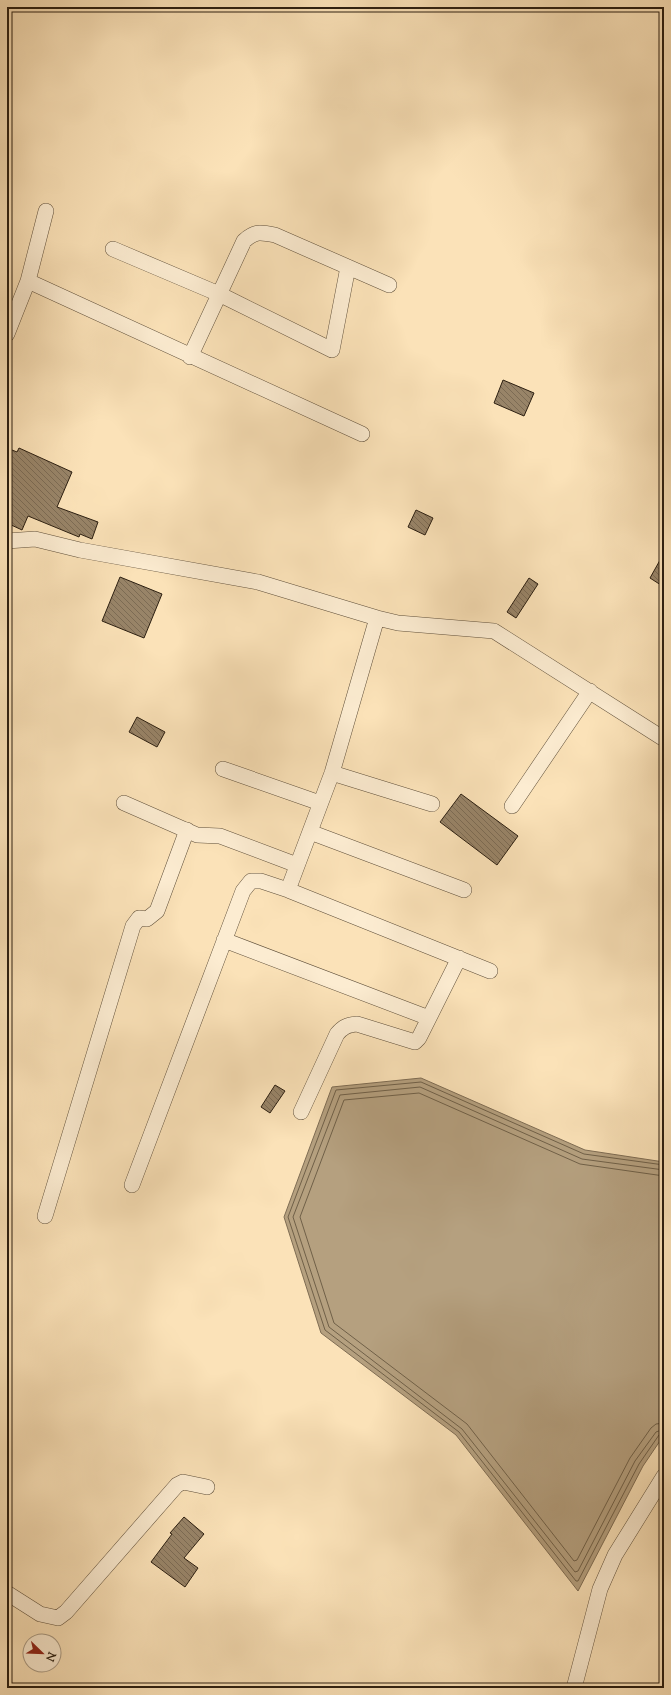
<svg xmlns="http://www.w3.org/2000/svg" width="671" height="1695" font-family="'Sorts Mill Goudy',serif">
<defs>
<pattern id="building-back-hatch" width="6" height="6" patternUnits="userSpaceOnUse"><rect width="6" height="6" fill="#988468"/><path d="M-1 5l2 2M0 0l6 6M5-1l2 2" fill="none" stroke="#7c6b54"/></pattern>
</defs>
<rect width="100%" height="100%" fill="#fbe2b8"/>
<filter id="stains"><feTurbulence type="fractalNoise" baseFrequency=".005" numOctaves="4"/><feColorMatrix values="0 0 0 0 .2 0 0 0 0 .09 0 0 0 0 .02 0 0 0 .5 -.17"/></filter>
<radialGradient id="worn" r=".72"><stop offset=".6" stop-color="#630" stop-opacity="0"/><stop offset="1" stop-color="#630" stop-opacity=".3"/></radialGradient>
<path fill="#b5a07f" stroke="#7e6c53" d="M 421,1078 L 585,1150 L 664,1162 L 664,1435 L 643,1466 L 578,1591 L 456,1435 L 321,1333 L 284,1217 L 332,1087 Z"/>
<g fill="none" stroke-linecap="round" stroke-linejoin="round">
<path stroke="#706048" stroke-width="1" d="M 664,1165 L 584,1154 L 421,1082 L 336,1090 L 288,1217 L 325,1330 L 459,1432 L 576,1581 L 578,1581 L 639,1464 L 659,1435 L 664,1434
M 664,1170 L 582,1159 L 420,1087 L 340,1095 L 293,1217 L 329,1327 L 462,1429 L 575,1572 L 578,1571 L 635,1461 L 656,1432 L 664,1429
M 664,1176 L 580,1164 L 419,1093 L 344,1100 L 300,1217 L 334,1323 L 467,1424 L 574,1561 L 577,1560 L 630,1458 L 651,1428 L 656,1424 L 664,1423"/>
</g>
<path fill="url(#building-back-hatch)" stroke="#2c1f11" d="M 503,380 L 534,393 L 524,416 L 494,403 Z
M 7,448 L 17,452 L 19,448 L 72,472 L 57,507 L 98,522 L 92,539 L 80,534 L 79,537 L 28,516 L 22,530 L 7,523 Z
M 416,510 L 433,518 L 425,535 L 408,527 Z
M 664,553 L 664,587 L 650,578 Z
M 120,577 L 162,594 L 144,638 L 102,621 Z
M 529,578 L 538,584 L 516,618 L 507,612 Z
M 137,717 L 165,732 L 157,747 L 129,732 Z
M 461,794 L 518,836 L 497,865 L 440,822 Z
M 275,1085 L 285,1091 L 270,1113 L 261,1107 Z
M 184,1517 L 204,1534 L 184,1558 L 198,1568 L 185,1587 L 151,1562 L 172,1534 L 170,1533 Z"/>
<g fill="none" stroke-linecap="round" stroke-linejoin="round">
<g stroke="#60503b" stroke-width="16">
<path id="minor" d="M 113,249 L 219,294 L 332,350 L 348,267
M 28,281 L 362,434
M 7,334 L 28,281 L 46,211
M 190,357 L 244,241 C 255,231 260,232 275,235 L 389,285
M 7,541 L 35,539 L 80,550 L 258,582 L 377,618 L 398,623 L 494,631 L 664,739
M 223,769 L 320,803
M 332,773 L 432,804
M 124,803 L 197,835 L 220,836 L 297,865
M 512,806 L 590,691
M 310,832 L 464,890
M 288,890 L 332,773 L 377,618
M 224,940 L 429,1018
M 301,1112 L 337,1034 C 343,1027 347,1025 357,1024 L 415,1042 L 419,1038 L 459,958
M 132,1185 L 243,891 L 251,881 L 261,881 L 288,890 L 490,971
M 45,1216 L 133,926 L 139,918 L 147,919 L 157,911 L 187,830
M 7,1593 L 40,1614 L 58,1618 L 66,1612 L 177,1485 L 183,1482 L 207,1487
M 574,1688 L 600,1589 L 615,1555 L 664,1476"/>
</g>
<use href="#minor" stroke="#fcecd1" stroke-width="15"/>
</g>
<rect width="671" height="1695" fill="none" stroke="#fbe2b8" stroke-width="24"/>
<rect x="8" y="8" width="655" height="1679" fill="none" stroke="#2c1f11" stroke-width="2"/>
<rect x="12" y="12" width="647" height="1671" fill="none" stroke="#2c1f11"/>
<g transform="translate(42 1653) rotate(113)"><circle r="19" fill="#fcecd1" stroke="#a99a84"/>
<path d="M0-3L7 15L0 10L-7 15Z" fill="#8f2418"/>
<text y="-6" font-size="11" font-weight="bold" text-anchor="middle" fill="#2c1f11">N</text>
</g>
<rect width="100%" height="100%" filter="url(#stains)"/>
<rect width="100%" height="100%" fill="url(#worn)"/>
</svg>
